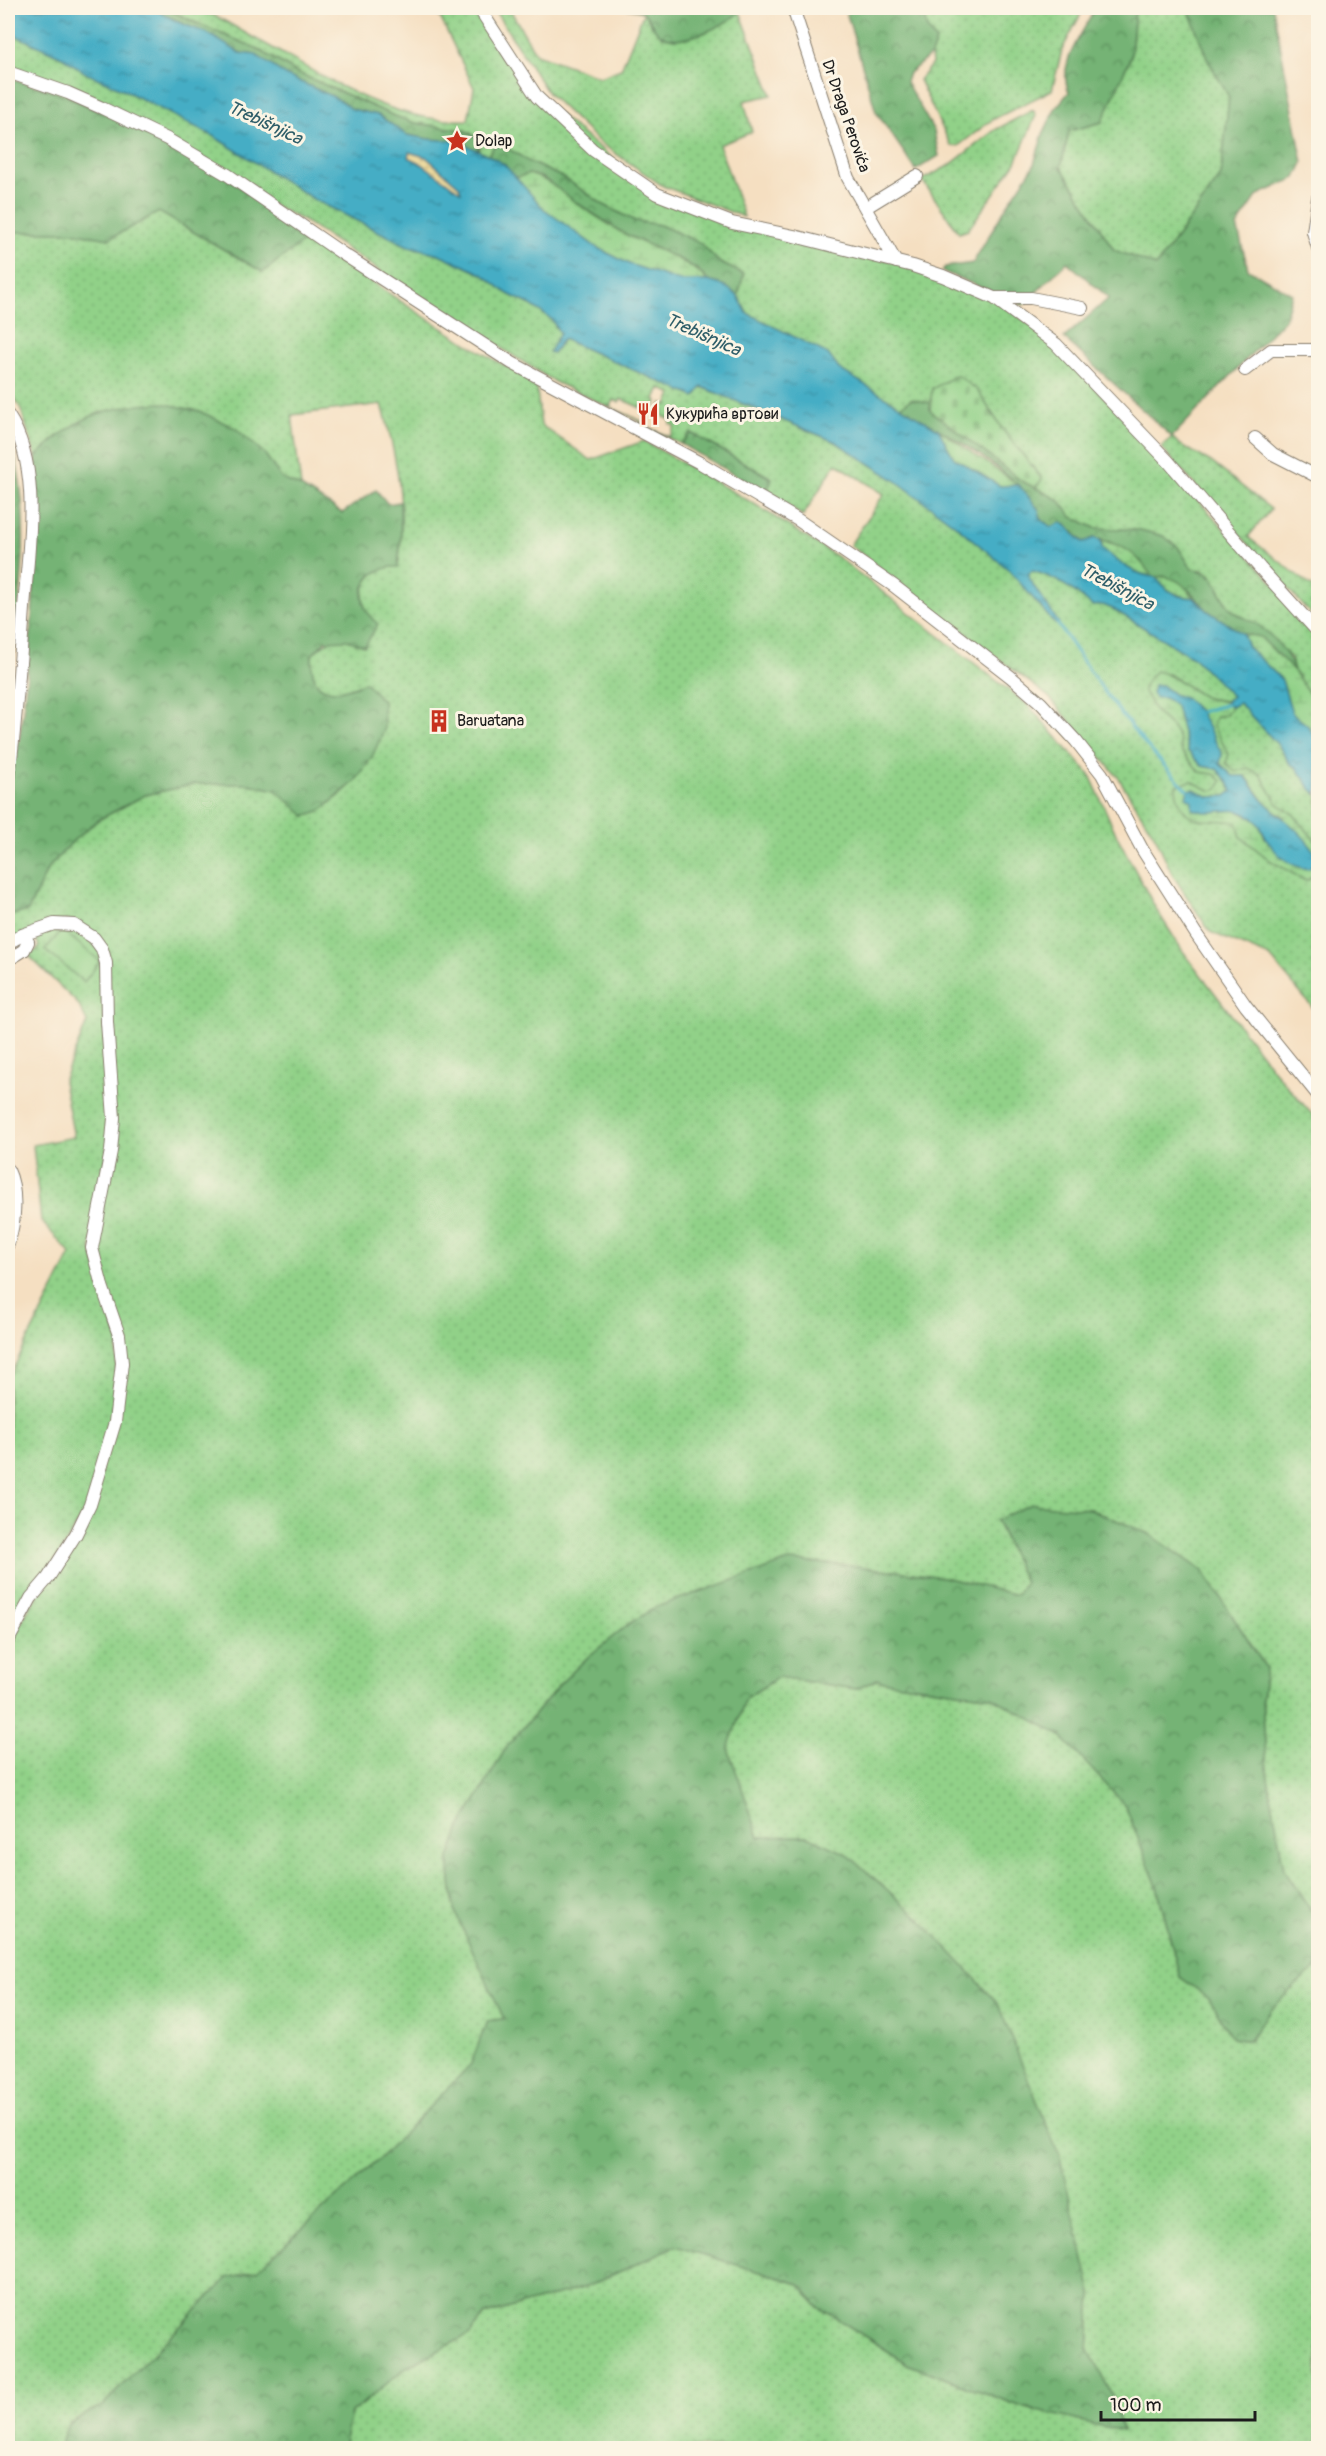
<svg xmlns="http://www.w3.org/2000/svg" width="1326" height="2456" font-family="Pangolin,sans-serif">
<defs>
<pattern id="grass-dots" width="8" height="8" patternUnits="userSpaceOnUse" patternTransform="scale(1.5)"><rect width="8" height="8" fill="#91d188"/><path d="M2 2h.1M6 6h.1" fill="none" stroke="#7cb375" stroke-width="1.8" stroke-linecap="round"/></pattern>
<pattern id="forest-crowns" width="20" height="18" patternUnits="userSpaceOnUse" patternTransform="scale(1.5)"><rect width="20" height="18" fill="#74b374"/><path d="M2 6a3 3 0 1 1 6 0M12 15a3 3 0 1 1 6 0" fill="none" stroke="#5e915e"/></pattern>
<pattern id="wetland-marsh" width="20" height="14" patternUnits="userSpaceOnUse" patternTransform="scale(1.5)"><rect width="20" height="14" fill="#91d188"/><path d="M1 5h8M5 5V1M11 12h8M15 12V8" fill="none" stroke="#7cb375"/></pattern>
<pattern id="sand-dots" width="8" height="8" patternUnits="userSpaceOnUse" patternTransform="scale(1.5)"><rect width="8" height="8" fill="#eeda9e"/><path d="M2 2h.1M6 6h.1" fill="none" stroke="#ccba88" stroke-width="1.8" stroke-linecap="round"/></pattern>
<pattern id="cemetery-stones" width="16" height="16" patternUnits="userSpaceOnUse" patternTransform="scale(1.5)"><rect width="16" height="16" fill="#91d188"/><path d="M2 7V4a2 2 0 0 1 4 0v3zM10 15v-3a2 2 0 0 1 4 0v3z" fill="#7cb375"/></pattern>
<pattern id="water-ripples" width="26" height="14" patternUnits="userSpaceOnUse" patternTransform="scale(1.5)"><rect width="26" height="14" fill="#45adc5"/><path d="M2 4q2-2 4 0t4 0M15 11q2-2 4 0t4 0" fill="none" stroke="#398c9f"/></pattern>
</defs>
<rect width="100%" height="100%" fill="#fcf5e5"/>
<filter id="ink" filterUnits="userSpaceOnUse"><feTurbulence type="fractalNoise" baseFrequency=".0167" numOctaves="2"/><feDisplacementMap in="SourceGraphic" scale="12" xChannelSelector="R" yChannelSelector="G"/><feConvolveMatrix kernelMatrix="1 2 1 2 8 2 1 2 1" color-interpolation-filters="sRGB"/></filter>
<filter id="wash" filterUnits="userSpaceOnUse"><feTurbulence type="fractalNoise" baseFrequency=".008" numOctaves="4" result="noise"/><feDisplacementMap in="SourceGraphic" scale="24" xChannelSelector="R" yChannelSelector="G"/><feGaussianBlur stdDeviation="1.35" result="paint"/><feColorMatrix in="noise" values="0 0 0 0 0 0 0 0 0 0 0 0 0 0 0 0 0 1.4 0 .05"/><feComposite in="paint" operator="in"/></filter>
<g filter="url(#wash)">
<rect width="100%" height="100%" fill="#f5dfc1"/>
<path fill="url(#grass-dots)" stroke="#567652" stroke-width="1.5" fill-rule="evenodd" d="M 165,8 C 174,8 184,6 193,8 C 212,11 244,33 262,42 C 325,77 394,125 468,120 L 474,88 L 441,19 L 432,8 L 479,8 L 537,97 L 657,194 L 732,223 L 896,262 L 994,298 L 1056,344 L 1318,632 L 1318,707 L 1294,671 L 1291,658 L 1260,627 L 1230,609 L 1212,576 L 1203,570 L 1192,569 L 1178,547 L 1163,536 L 1140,530 L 1095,528 L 1072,517 L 1059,500 L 1036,488 L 1042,478 L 1003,430 L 977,390 L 932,388 L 931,403 L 911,399 L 900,407 L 839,369 L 828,354 L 747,313 L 738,296 L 743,274 L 720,263 L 700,243 L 660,225 L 635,221 L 604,205 L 564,178 L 529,162 L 516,153 L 494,146 L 488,155 L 478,152 L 480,146 L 471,133 L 463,130 L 415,123 L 392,115 L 298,73 L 278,61 Z
M 493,8 L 509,8 L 536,54 L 600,77 L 621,69 L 644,12 C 648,19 654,31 661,35 C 683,47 723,26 740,12 L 772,95 L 744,101 L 752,132 L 719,145 L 744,217 L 663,186 L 599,142 L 548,93 Z
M 922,8 L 1084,8 L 1062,50 L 1052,90 L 992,120 L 958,146 L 951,146 L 919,80 L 932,64 L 931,55 L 936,41 L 927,29 Z
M 1135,8 L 1188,8 L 1207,58 L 1229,97 L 1221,176 L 1156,266 L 1114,250 L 1061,167 L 1069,131 L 1102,122 L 1131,56 Z
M 8,32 L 62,57 L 86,73 L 120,88 L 213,136 L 315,200 L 408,246 L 439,254 L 482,274 L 508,294 L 531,305 L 551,319 L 560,333 L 550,352 L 553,353 L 563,339 L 695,397 L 702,387 L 836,442 L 895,480 L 954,524 L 1008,569 L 1055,624 L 1058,623 L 1029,579 L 1029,573 L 1033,571 C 1057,578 1074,590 1092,606 L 1103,605 L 1113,609 L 1194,658 L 1232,696 L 1226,701 L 1205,698 L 1169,674 L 1155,711 L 1171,726 L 1178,736 L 1182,752 L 1200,772 L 1215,774 L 1222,781 L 1218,789 L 1211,791 L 1191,781 L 1176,786 L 1229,820 L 1238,823 L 1241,837 L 1271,861 L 1306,881 L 1318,873 L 1318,1014 L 1270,957 L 1210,932 L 1172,874 L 1156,838 L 1118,777 L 1049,697 L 850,545 L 884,494 L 836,463 L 803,516 L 766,493 L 772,478 L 691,433 L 681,444 L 639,424 L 640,421 L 555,382 L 392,279 L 304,221 L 8,69 ZM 660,388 L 672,394 L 667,405 L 662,403 L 660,408 L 663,410 L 661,415 L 671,420 L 670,424 L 675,426 L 670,437 L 640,424 L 641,421 L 610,407 L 613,400 L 619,402 L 621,399 L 641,408 L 642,405 L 648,408 L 650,405 L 655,407 L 657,401 L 655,399 Z
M 1033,110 L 1036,115 L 1016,162 L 968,230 L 959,233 L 922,180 L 950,165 L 995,130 Z
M 159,212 L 263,272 L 309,237 C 381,290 458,341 536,383 L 541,425 L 591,460 L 644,441 L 756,505 L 839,558 L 1029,706 L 1090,775 L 1116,834 L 1156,909 L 1182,950 L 1274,1071 L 1318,1121 L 1318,1921 L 1284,1870 L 1267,1772 L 1262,1699 L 1266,1668 L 1203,1571 L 1149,1534 L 1090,1509 L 996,1521 L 1025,1582 L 1017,1595 L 943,1577 L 856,1566 L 630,1623 L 589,1656 L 560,1684 L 506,1748 L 459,1830 L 449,1859 L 454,1910 L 505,2019 L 487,2021 L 472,2064 L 381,2157 L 256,2271 L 228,2278 L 102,2406 L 68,2424 L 59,2448 L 8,2448 L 8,1644 L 92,1506 L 123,1363 L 94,1248 L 112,1152 L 103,948 L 66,920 L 8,940 L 8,916 L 28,911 L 48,868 L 74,840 L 98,820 L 145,795 L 195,784 L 249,784 L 276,790 L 306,816 L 337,798 L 356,780 L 372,757 L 365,683 C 334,697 309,696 312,655 C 329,637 341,634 364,646 L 370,618 C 354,593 368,566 398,566 C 407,510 397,459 382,404 L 292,415 L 301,487 L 282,479 L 264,453 L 57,436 L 36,457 L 21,410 L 8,385 L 8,232 L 72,232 L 109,239 Z
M 1172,437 L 1179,444 L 1211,462 L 1271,509 L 1248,537 L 1318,591 L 1318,622 L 1161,447 Z
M 1239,703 L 1279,746 L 1290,764 L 1296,767 L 1310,788 L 1318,795 L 1318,844 L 1294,815 L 1277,803 L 1260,774 L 1235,772 L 1226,763 L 1211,725 L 1216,716 L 1226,715 L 1231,707 Z
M 67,925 L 100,949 L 113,1118 L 91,1248 L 118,1336 L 113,1422 L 89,1505 L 8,1638 L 8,1372 L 11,1373 L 71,1254 L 41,1221 L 33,1145 L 74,1137 L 63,1081 L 87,1022 L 78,1004 L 28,955 L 37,950 L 39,947 L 35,934 Z
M 778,1677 L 856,1689 L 876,1680 L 992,1697 L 1060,1735 L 1125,1805 L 1157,1886 L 1180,1977 L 1209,1998 L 1232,2038 L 1249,2041 C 1267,2011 1290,1988 1318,1967 L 1318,2448 L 343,2448 L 351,2413 L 407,2367 L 470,2334 L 485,2315 L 586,2287 L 675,2246 L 800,2284 L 817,2306 L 910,2365 L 1025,2408 L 1122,2430 L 1113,2397 L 1088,2349 L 1092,2293 L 808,1836 L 759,1837 L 727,1748 L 746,1698 Z"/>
<path fill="url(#forest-crowns)" stroke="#486848" stroke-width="1.5" d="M 152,8 L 165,8 L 191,21 L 256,48 L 298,73 L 392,115 L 415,123 L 463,130 L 478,138 L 478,152 L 457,141 L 428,139 L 407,135 L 378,115 L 352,109 L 336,98 L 287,76 L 256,55 L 241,53 Z
M 625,8 L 738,8 L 740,12 C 723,26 683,47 661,35 C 653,31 651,18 644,13 C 640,10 630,9 625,8 Z
M 845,8 L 922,8 L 927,29 L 936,41 L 931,55 L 909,73 L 906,82 L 934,131 L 939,156 L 916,170 L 876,112 Z
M 1095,8 L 1135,8 L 1131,56 L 1102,122 L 1069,131 L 1061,167 L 1114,250 L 1156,266 L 1221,176 L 1229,97 L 1207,58 L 1188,8 L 1273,8 L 1303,163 L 1296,178 L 1258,195 L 1237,226 L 1248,269 L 1292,294 L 1285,319 L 1172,437 L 1064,338 L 1109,298 L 1067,262 L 1023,305 L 942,271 L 945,267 L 973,263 L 1006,207 L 1033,167 L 1043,134 L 1055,109 L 1069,92 C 1056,62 1084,34 1095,8 Z
M 8,77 L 66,96 L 133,127 L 226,177 L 309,237 L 263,272 L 159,212 L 109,239 L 72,232 L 8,232 Z
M 494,146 L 502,146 L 516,153 L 529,162 L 564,178 L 604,205 L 635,221 L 660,225 L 700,243 L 720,263 L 744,274 L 738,296 L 725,286 L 708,281 L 698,270 L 683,261 L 621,232 L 577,203 L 543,178 L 529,174 L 515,178 L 504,164 L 488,155 Z
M 911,399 L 931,403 L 930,410 L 1022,481 L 1059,500 L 1072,517 L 1095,528 L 1140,530 L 1163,536 L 1178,547 L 1192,569 C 1222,572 1214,594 1232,610 C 1241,618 1252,620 1261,627 C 1275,638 1290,655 1294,671 L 1260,637 L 1243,634 L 1208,611 L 1190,591 L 1166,576 L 1155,577 L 1146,571 L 1141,561 L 1110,542 L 1094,538 L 1085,542 C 1074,537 1071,527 1061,522 L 1052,527 L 1041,520 C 1032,478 937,428 900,407 Z
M 161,403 L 199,411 L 235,428 L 264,453 L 282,479 L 301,487 L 342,513 L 376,490 L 388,504 L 400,502 L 401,535 L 398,567 C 362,566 350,602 378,624 L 365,646 L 347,640 L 325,641 L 312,655 C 309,696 334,697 365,682 L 383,701 L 384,730 L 372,757 L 356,780 L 322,810 L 305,816 L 276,790 L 249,784 L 195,784 L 145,795 L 98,820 L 74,840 L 48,868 L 28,911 L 8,916 L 8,746 L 19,742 C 32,647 38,552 36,457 C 78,415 102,407 161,403 Z
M 8,430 C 38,518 16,619 8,710 Z
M 691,433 L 772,479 L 766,493 L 681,444 Z
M 1031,1504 L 1090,1509 L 1149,1534 L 1203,1571 L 1266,1668 L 1262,1699 L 1267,1772 L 1284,1870 L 1318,1921 L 1318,1967 C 1290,1988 1267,2011 1249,2041 L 1232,2038 L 1209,1998 L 1180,1977 L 1157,1886 L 1125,1805 L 1060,1735 L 992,1697 L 876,1680 L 856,1689 L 778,1677 L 746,1698 L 728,1748 L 759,1837 L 808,1836 L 847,1854 L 919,1918 L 997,2002 L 1060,2158 L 1092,2293 L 1088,2349 L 1113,2397 L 1122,2431 L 1025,2408 L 910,2365 L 817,2306 L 800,2284 L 675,2246 L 586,2287 L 485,2315 L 470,2334 L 407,2367 L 351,2413 L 343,2448 L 59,2448 L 68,2424 L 102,2406 L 228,2278 L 256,2271 L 381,2157 L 471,2064 L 487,2021 L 504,2019 L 454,1910 L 449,1859 L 459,1830 L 506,1748 L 560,1684 L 589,1656 L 630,1623 L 656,1607 L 789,1561 L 856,1566 L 943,1577 L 1017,1595 L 1025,1582 L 996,1520 Z"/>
<path fill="url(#wetland-marsh)" stroke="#567652" stroke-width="1.5" fill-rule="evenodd" d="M 529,174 C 548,179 560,191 576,203 C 590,213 605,222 619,231 C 649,248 684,256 708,281 L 680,281 L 629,264 L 596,247 L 544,209 L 515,178 Z
M 938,429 L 1019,485 L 1000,486 L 954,458 Z
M 1101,541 C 1115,543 1129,549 1139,560 C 1145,566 1147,572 1155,577 C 1173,575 1184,583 1194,598 C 1177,597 1166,590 1155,577 C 1134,575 1118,562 1102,548 Z
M 1243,634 L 1260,637 L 1294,671 L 1318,707 L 1318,742 L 1308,726 L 1292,713 L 1282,680 L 1248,647 Z
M 1156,671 C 1175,675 1187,688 1204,697 C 1213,701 1223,698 1231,707 L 1226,715 L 1216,716 L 1212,725 L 1229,754 L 1226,763 L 1235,772 L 1248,768 L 1260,774 L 1277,803 L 1294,815 L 1318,844 L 1318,873 L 1306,881 L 1271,861 L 1241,837 L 1237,823 C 1217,816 1192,829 1181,805 C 1177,798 1176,793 1176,786 L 1191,781 L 1211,791 L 1218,789 L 1222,781 L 1214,774 L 1200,772 L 1182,752 L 1178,736 L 1171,726 L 1155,711 L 1143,690 L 1148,679 ZM 1161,685 L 1175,695 L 1187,699 L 1200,712 L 1222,754 L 1220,763 L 1233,776 L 1246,776 L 1267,805 L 1284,817 L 1265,838 L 1257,821 L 1235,809 L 1225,811 L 1194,789 L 1209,797 L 1227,796 L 1232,791 L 1228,782 L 1217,769 L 1202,766 L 1188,751 L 1176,706 L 1165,698 Z"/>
<path fill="url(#sand-dots)" stroke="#857b5d" stroke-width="1.5" d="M 409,152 L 426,157 L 459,186 L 461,193 L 419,162 L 408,157 Z"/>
<path fill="url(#cemetery-stones)" stroke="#567652" stroke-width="1.5" d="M 957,375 L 977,390 L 1003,430 L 1042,479 L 1036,488 L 1022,481 L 930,410 L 932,389 Z"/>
<path fill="#91d188" stroke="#567652" stroke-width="1.5" d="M 62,930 L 100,961 L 84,982 L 45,950 Z"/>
<path fill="url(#water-ripples)" stroke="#306470" stroke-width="1.5" fill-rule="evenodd" d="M 8,8 L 152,8 L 178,22 L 207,33 L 240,53 L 256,55 L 287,76 L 336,98 L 352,109 L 378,115 L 407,135 L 428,139 L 457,141 L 488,155 L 504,164 L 544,209 L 596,247 L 629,264 L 680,281 L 708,281 L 725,286 L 738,296 L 747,313 L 828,354 L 839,369 L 938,429 L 954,458 L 1000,486 L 1019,485 L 1039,510 L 1041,520 L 1052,527 L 1061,522 C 1071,527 1074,537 1084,542 L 1094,538 L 1101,541 L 1102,548 C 1118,562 1134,575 1155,577 L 1168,590 L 1179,596 L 1194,598 L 1208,611 L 1243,634 L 1248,647 L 1282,680 L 1292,713 L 1308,726 L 1318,742 L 1318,795 L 1310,788 L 1296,767 L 1290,764 L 1279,746 L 1239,703 L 1231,707 L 1226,701 L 1232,696 L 1194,658 L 1113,609 L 1103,605 L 1092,606 C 1074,590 1057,578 1033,571 L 1029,573 L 1029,579 L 1059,623 L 1055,624 L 1008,569 L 954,524 L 895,480 L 836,442 L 702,387 L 695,397 L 563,339 L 553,353 L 549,352 L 560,333 L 551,319 L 531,305 L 508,294 L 482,274 L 439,254 L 408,246 L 315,200 L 213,136 L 120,88 L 86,73 L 62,57 L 8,32 ZM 409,152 L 426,157 L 459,186 L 461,192 L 419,162 L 408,157 Z
M 1154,685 L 1161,685 L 1175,695 L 1187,699 L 1200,712 L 1222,754 L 1220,764 L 1233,776 L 1245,776 C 1253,785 1259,798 1269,806 C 1288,823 1305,834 1318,858 L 1309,869 C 1289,867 1274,853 1265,836 C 1262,831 1260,824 1255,820 C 1232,800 1216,819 1192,809 L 1192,801 L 1186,797 L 1188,790 L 1194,789 L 1209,797 L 1226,796 L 1232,791 L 1228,782 L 1217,769 L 1202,766 L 1188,751 L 1176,706 L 1165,698 L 1155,698 L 1152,693 Z"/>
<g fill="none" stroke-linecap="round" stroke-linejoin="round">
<path stroke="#45adc5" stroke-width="3" d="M 1057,623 C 1097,683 1137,740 1188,790
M 1200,712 L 1228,704"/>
</g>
</g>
<g filter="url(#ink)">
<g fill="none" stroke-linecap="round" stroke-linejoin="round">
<g stroke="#887e6e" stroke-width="14">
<path id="minor" d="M 479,8 L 537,97 L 593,150 L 657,194 L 732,223 L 794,236 L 913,266 L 943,276 L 994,298 L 1056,344 L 1168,461 L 1260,568 L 1318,632
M 793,8 L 848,178 L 896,262
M 8,72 L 68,93 L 102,108 L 167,139 L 228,175 L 343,254 L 512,363 L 702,464 L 798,520 L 894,586 L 1011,677 L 1041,703 L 1076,741 L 1102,774 L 1142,849 L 1196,934 L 1246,1006 L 1318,1095
M 1318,198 L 1313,232 L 1318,248
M 865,208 L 917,176
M 994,298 L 1031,298 L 1082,308
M 1245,370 L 1271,350 L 1318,350
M 8,415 C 43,468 28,549 24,608 C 20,668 15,727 8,787
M 1255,438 L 1273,454 L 1318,477
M 8,943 L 22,935 L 28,942 L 24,950 L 8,960
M 8,1170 C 18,1191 15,1223 8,1244
M 8,1641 L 31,1598 L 48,1578 L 76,1534 L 90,1505 L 115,1422 L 122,1363 L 119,1335 L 102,1286 L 92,1248 L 111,1151 L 114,1118 L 107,1022 L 106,963 L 102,949 L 94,938 L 74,925 L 54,924 L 22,935"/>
</g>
<use href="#minor" stroke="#fff" stroke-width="12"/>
</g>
</g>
<defs>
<g id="sight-bare" transform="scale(1.8)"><path d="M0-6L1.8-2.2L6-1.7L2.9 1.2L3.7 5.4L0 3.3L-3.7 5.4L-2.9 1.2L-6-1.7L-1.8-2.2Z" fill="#c8321e" stroke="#fcf5e5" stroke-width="2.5" paint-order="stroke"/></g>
<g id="restaurant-bare" transform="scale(1.8)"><path d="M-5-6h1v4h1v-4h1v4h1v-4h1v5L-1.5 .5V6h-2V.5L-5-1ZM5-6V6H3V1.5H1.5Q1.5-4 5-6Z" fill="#c8321e" stroke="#fcf5e5" stroke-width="2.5" paint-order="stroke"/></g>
<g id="building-bare" transform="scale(1.8)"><path d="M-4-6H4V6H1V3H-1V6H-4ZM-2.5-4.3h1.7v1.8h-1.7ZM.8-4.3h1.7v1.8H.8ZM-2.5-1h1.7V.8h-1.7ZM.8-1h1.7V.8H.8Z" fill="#c8321e" stroke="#fcf5e5" stroke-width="2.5" paint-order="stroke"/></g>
</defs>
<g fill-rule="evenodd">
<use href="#sight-bare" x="457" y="141"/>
<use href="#restaurant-bare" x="648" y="414"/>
<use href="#building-bare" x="439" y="721"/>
</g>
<g text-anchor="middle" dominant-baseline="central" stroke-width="6" stroke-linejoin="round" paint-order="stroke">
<g font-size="16" fill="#1c1c1c" stroke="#fcf5e5">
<text transform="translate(846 116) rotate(71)">Dr Draga Perovića</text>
</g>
<g font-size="16" fill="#1c1c1c" stroke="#fcf5e5" text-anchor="start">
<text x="475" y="141">Dolap</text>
<text x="666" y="414">Кукурића вртови</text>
<text x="457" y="721">Baruatana</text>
</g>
<g font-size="18" font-style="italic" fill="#2e5d68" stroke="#fcf5e5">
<text transform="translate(265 123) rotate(25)">Trebišnjica</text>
<text transform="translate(703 335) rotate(24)">Trebišnjica</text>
<text transform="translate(1117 587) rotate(28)">Trebišnjica</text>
</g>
</g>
<rect width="1326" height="2456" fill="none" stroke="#fcf5e5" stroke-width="30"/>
<path d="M1101 2411v9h154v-9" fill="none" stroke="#1c1c1c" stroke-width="3"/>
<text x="1110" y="2411" font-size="18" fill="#1c1c1c" stroke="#fcf5e5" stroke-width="4.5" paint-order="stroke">100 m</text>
</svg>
